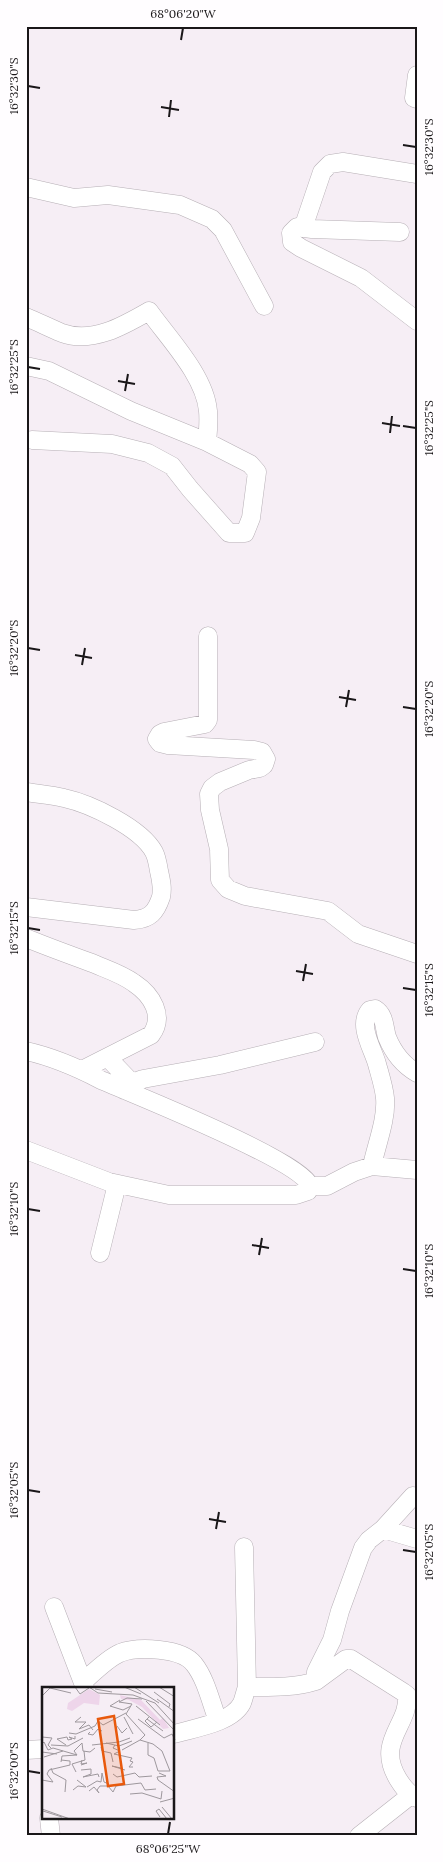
<svg xmlns="http://www.w3.org/2000/svg" width="443" height="1862" font-family="Lora,serif">
<rect width="100%" height="100%" fill="#f6eef5"/>
<g fill="none" stroke-linecap="round" stroke-linejoin="round">
<g stroke="#b6afb5" stroke-width="19">
<path id="minor" d="M 417,75 L 414,98 L 417,99
M 26,187 L 74,198 L 108,195 L 180,205 L 212,219 L 223,230 L 264,306
M 303,228 L 322,172 L 330,164 L 343,162 L 417,174
M 400,232 L 312,229 L 297,227 L 291,233 L 292,242 L 301,248 L 361,278 L 417,321
M 26,317 C 38,322 50,328 62,333 C 92,344 123,326 149,311 C 169,339 205,376 208,411 C 209,421 208,432 207,442
M 26,366 L 49,371 L 131,411 L 207,442 L 250,464 L 257,472 L 251,518 L 245,533 L 229,533 L 190,489 L 172,466 L 148,453 L 112,444 L 32,440
M 208,636 L 208,720 L 205,724 L 164,732 L 160,734 L 157,739 L 160,743 L 168,745 L 254,750 L 262,752 L 266,759 L 264,765 L 260,768 L 249,770 L 220,782 L 212,788 L 209,794 L 210,810 L 219,849 L 220,880 L 228,889 L 245,896 L 328,911 L 358,934 L 417,954
M 26,792 C 39,794 52,795 64,798 C 91,804 141,828 154,852 C 157,858 158,865 159,871 C 161,880 163,888 161,897 C 156,912 150,919 134,920 L 26,907
M 26,938 C 48,947 70,955 92,963 C 106,969 122,974 134,983 C 152,995 165,1016 151,1035 L 82,1070
M 26,1051 C 53,1057 78,1068 101,1080 C 135,1095 300,1160 310,1186
M 108,1058 L 132,1083
M 124,1090 L 132,1083 L 143,1079 L 220,1065 L 315,1042
M 26,1150 L 109,1182 L 169,1195 L 296,1195 L 308,1191 L 310,1186
M 372,1166 C 376,1146 387,1119 385,1098 C 384,1087 380,1075 377,1064 C 373,1049 357,1025 370,1010 L 375,1009 C 385,1015 384,1027 387,1037 C 393,1052 403,1065 417,1073
M 310,1186 L 327,1186 L 354,1172 L 372,1166 L 417,1170
M 100,1253 L 117,1184
M 383,1529 L 417,1539
M 54,1607 L 85,1688
M 316,1681 L 316,1672 L 332,1640 L 340,1611 L 363,1548 L 369,1540 L 383,1529 L 413,1496
M 83,1682 C 93,1673 108,1658 120,1653 C 138,1646 182,1648 194,1664 C 206,1679 211,1703 218,1721
M 247,1687 C 270,1687 294,1688 316,1681 L 346,1659 L 351,1659 L 403,1692 L 407,1695 C 410,1725 375,1741 398,1779 C 403,1787 408,1794 417,1798
M 174,1734 C 194,1728 232,1723 242,1703 C 244,1698 245,1692 247,1687 L 244,1547
M 26,1750 L 44,1749
M 49,1818 L 51,1836
M 359,1836 L 411,1795"/>
</g>
<use href="#minor" stroke="#fff" stroke-width="18"/>
</g>
<path fill="none" stroke="#1a1719" stroke-width="2" d="M 181,40 L 183,28M 28,86 L 40,88M 161,107 L 179,110M 169,117 L 171,100M 403,145 L 416,147M 28,367 L 40,369M 118,381 L 135,384M 125,391 L 128,374M 382,423 L 400,426M 403,426 L 416,428M 390,433 L 392,416M 28,648 L 40,650M 75,655 L 92,658M 82,665 L 85,648M 339,697 L 356,700M 346,707 L 349,690M 403,707 L 416,709M 28,928 L 40,930M 296,971 L 313,974M 303,981 L 306,964M 403,988 L 416,990M 28,1209 L 40,1211M 252,1245 L 269,1248M 259,1255 L 262,1238M 403,1269 L 416,1271M 28,1490 L 40,1492M 209,1519 L 226,1522M 216,1529 L 219,1512M 403,1550 L 416,1552M 28,1771 L 40,1773M 168,1834 L 170,1822"/>
<g transform="translate(42 1687)">
<rect width="132" height="132" fill="#f6eef5"/>
<path d="M 47,2 L 58,8 L 57,18 L 42,16 L 30,24 L 25,22 L 26,16 ZM 78,8 L 99,13 L 118,33 L 121,31 L 127,41 L 121,42 L 100,20 L 87,13 L 79,12 Z" fill="#eed5ea"/>
<path fill="none" stroke="#9e989d" stroke-width="1" d="M 33,0 L 38,7 L 47,1M 47,0 L 56,6 L 91,8 L 113,16 L 133,38M 82,0 L 99,7M 92,0 L 117,16M 117,0 L 133,10M 53,2 L 70,5M 112,5 L 128,17 L 127,20M 0,9 L 8,1 L 29,6M 100,12 L 85,11 L 77,15 L 90,17 L 84,27 L 103,48 L 98,53 L 111,57 L 120,64 L 128,84 L 116,84 L 112,71 L 106,68 L 106,56M 115,12 L 133,25M 78,13 L 68,19 L 81,23 L 89,19M 104,14 L 133,44M 94,19 L 118,38M 39,30 L 33,35 L 44,35 L 37,42 L 47,38 L 51,43M 82,30 L 91,47M 107,30 L 103,34 L 109,40 L 115,35M 96,32 L 122,51 L 130,47 L 133,53M 105,32 L 121,44M 61,38 L 84,26M 75,39 L 80,46 L 85,41M 48,45 L 46,47 L 51,48 L 56,42 L 60,44M 27,46 L 34,47 L 53,39 L 56,34 L 61,38M 0,50 L 10,51 L 6,58 L 9,61M 64,56 L 77,59 L 90,54M 0,57 L 2,55 L 6,63 L 11,61 L 35,68 L 32,64 L 40,56 L 41,64 L 48,65 L 53,61M 9,58 L 26,59 L 41,51M 24,58 L 15,52 L 25,50 L 26,53 L 30,52 L 27,50 L 33,52 L 33,49M 50,58 L 77,55 L 88,51M 73,58 L 71,61 L 78,64 L 72,67 L 90,71 L 88,74 L 91,75 L 87,80 L 91,80M 59,60 L 60,64 L 69,66 L 71,75M 80,63 L 98,53M 0,65 L 15,67M 2,70 L 21,64M 19,75 L 20,69 L 35,68M 39,78 L 45,76 L 39,77 L 40,73M 9,81 L 11,86 L 24,93 L 23,105M 79,81 L 70,79 L 83,83M 39,83 L 49,82 L 49,87 L 41,90 L 56,87 L 57,90M 34,85 L 30,77 L 43,73 L 42,64M 117,86 L 124,89 L 115,90 L 116,93 L 133,105M 71,87 L 75,90 L 93,86 L 97,90 L 110,89M 0,93 L 11,95 L 5,87 L 7,83 L 28,78 L 28,74 L 19,73M 45,100 L 55,94 L 59,95 L 60,86 L 62,95 L 67,97M 31,103 L 36,99 L 44,100 L 35,93M 47,104 L 52,100 L 57,106 L 55,103 L 58,99 L 66,99 L 71,105 L 74,99 L 99,96 L 103,103 L 114,102M 88,107 L 100,106 L 119,112 L 120,104M 118,115 L 133,111M 120,120 L 130,132M 0,122 L 28,132M 1,124 L 20,130M 118,130 L 114,124 L 117,122 L 125,132"/>
<path fill="#e8590c" fill-opacity="0.15" stroke="#e8590c" stroke-width="2.5" d="M 72,29 L 82,97 L 66,99 L 56,32 Z"/>
<rect width="132" height="132" fill="none" stroke="#1a1719" stroke-width="2.5"/>
</g>
<rect width="443" height="1862" fill="none" stroke="#fffdff" stroke-width="55"/>
<rect x="28" y="28" width="388" height="1806" fill="none" stroke="#1a1719" stroke-width="2"/>
<g font-size="12" text-anchor="middle" fill="#1a1719">
<text x="183" y="18">68°06'20"W</text>
<text transform="translate(14 86) rotate(-90)" y="4">16°32'30"S</text>
<text transform="translate(429 147) rotate(-90)" y="4">16°32'30"S</text>
<text transform="translate(14 367) rotate(-90)" y="4">16°32'25"S</text>
<text transform="translate(429 428) rotate(-90)" y="4">16°32'25"S</text>
<text transform="translate(14 648) rotate(-90)" y="4">16°32'20"S</text>
<text transform="translate(429 709) rotate(-90)" y="4">16°32'20"S</text>
<text transform="translate(14 928) rotate(-90)" y="4">16°32'15"S</text>
<text transform="translate(429 990) rotate(-90)" y="4">16°32'15"S</text>
<text transform="translate(14 1209) rotate(-90)" y="4">16°32'10"S</text>
<text transform="translate(429 1271) rotate(-90)" y="4">16°32'10"S</text>
<text transform="translate(14 1490) rotate(-90)" y="4">16°32'05"S</text>
<text transform="translate(429 1552) rotate(-90)" y="4">16°32'05"S</text>
<text transform="translate(14 1771) rotate(-90)" y="4">16°32'00"S</text>
<text x="168" y="1853">68°06'25"W</text>
</g>
</svg>
